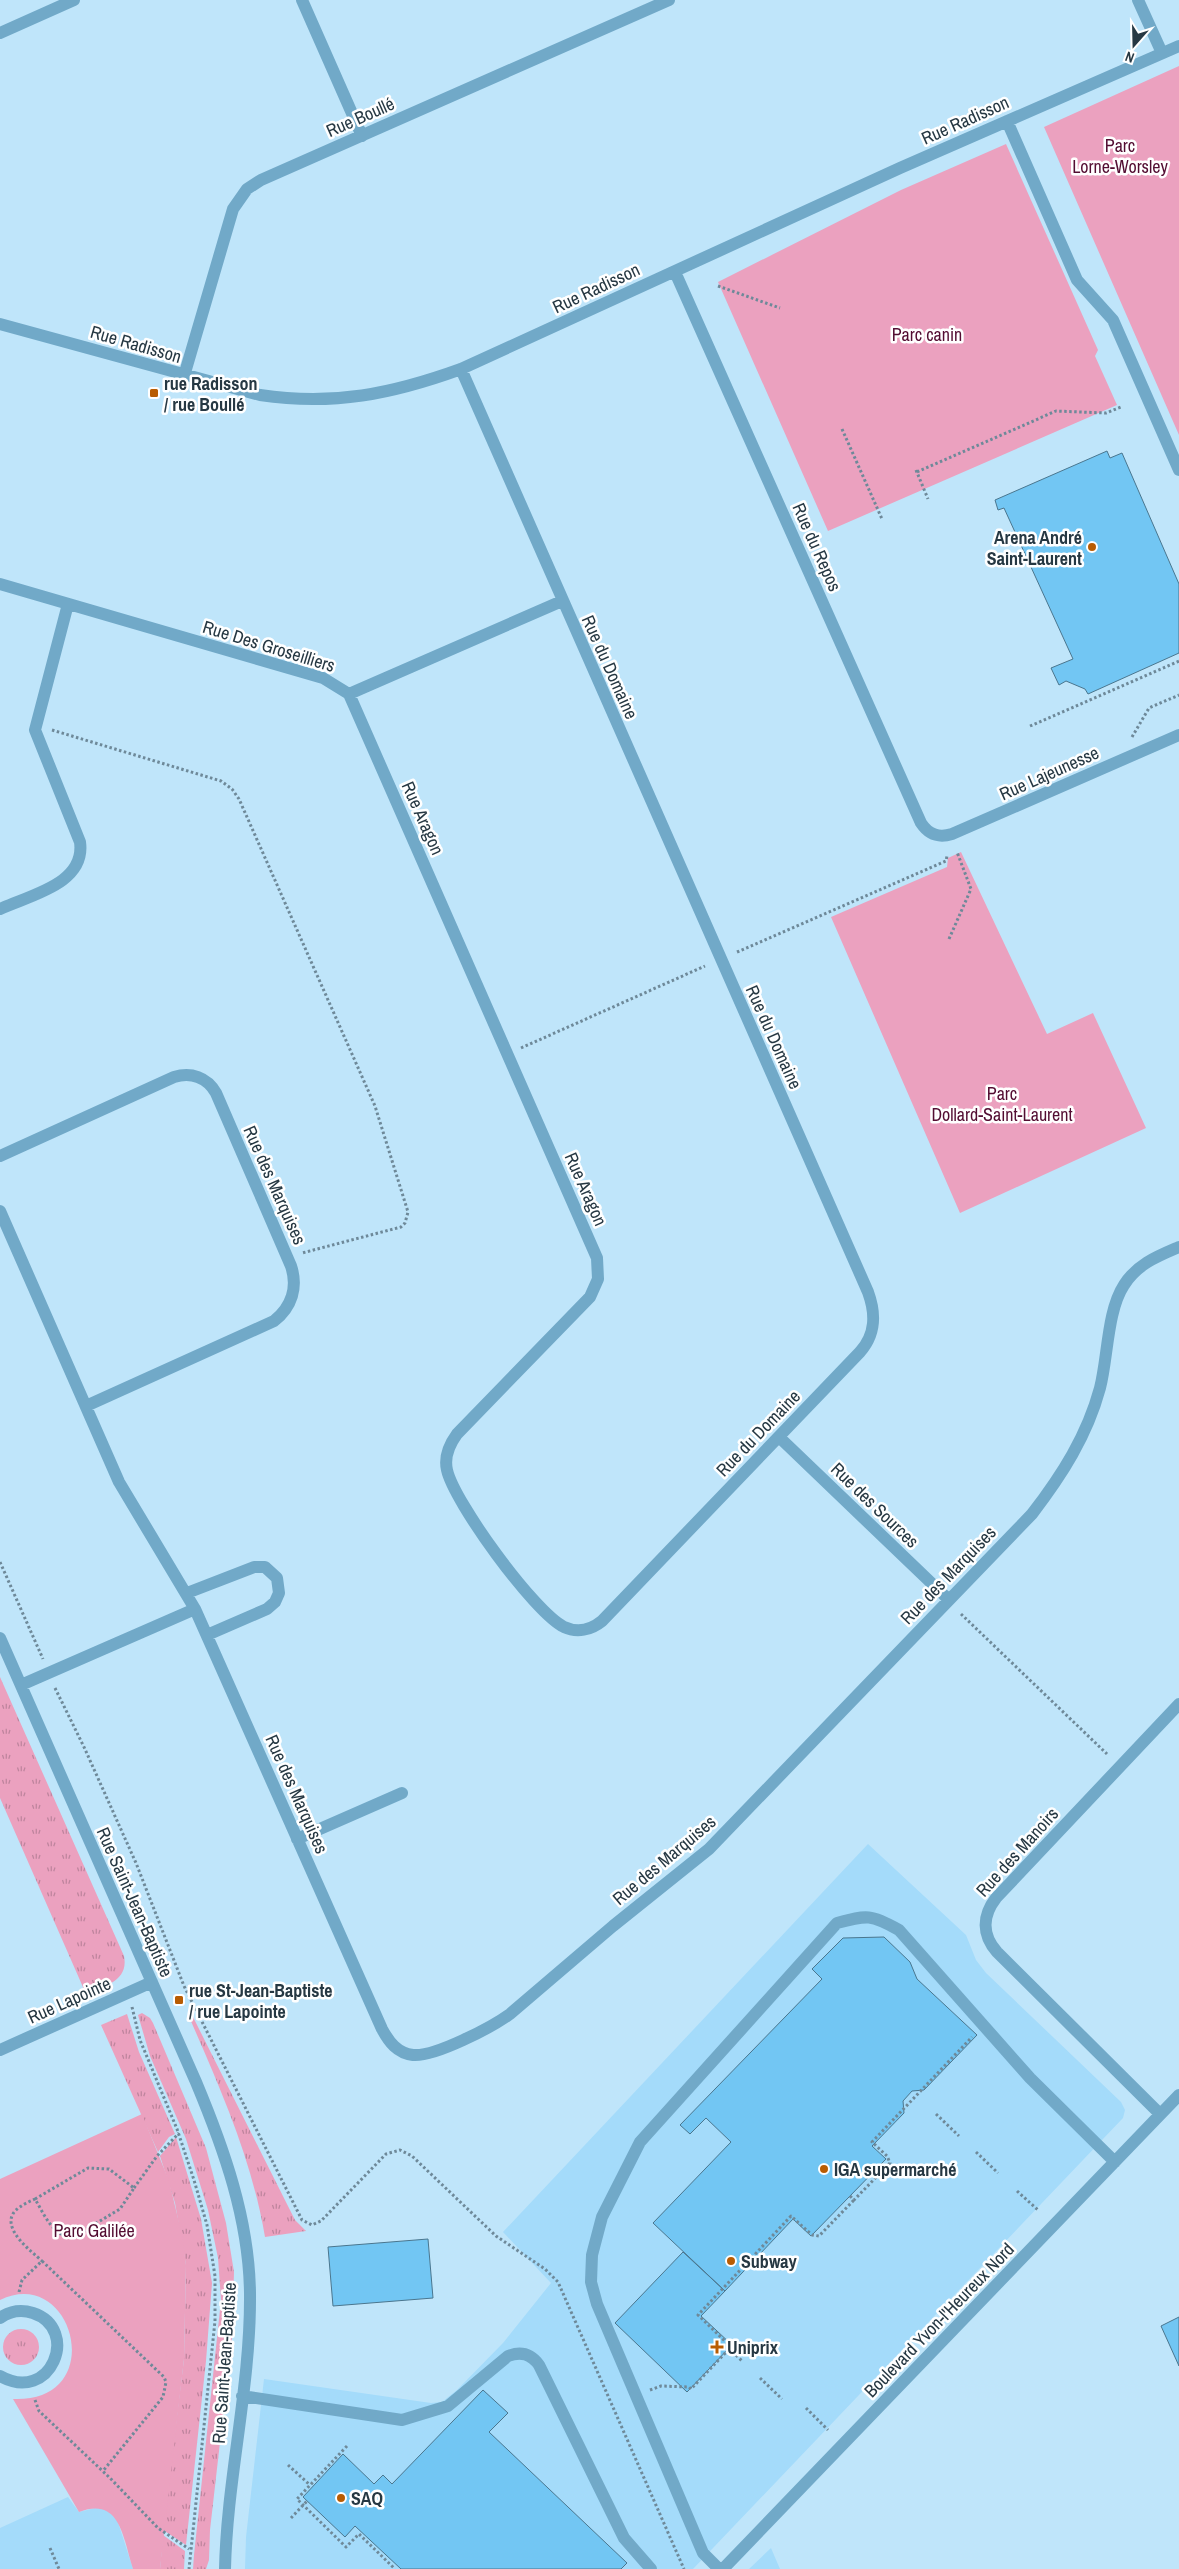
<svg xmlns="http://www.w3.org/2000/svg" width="1179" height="2569" font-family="'Archivo Narrow',sans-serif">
<defs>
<pattern id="grass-tufts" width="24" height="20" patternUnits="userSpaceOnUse" patternTransform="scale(1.25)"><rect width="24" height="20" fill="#eba1bf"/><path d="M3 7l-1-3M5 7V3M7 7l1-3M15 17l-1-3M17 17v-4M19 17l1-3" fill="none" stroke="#be849d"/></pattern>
</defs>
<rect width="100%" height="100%" fill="#bfe5fa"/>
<path fill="#a4dbfa" d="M 868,1844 L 966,1935 L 976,1960 L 986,1973 L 1121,2102 L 1125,2110 L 1123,2118 L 693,2569 L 245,2569 L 246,2537 L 264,2379 L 431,2403 L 442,2402 L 457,2390 L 503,2343 L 551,2283 L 503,2232 Z
M 68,2497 L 79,2512 L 99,2507 L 108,2510 L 117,2519 L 133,2569 L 0,2569 L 0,2528 Z
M 771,2548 L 780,2569 L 749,2569 Z"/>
<path fill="url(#grass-tufts)" d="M 0,1677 L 124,1956 C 129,1981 105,1986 86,1994 L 0,1798 Z
M 142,2013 L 150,2018 L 153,2023 L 206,2148 L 226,2223 L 234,2272 L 232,2337 L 210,2530 L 209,2560 L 206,2569 L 193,2569 L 194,2555 L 221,2300 L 218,2258 L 208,2210 L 186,2139 L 150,2056 L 138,2015 Z
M 127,2014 L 139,2052 L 175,2134 L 169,2137 L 158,2152 L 101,2025 Z
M 193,2017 L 295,2220 L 306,2231 L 265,2237 C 252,2160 221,2090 190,2019 Z
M 176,2137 L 201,2219 L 212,2283 L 206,2361 L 186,2545 L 163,2530 L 184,2359 L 186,2265 L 175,2203 L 160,2156 Z
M3 2347a18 18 0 1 1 36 0a18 18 0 1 1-36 0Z
M 163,2535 L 185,2551 L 184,2569 L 160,2569 Z"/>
<path fill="#eba1bf" d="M 1179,66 L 1179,435 L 1044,127 Z
M 1006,144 L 1098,350 L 1095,356 L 1117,405 L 828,531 L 718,282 L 901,190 Z
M 961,852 L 1047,1034 L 1093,1013 L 1146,1128 L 960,1213 L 831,917 L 947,867 L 948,858 Z
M 142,2114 L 169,2181 L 182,2235 L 186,2265 L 184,2359 L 160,2569 L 133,2569 C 123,2539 121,2496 79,2512 L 13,2399 C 110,2403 74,2264 0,2300 L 0,2179 Z"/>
<path fill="#72c6f3" stroke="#4a768e" d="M 1107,451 L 1110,458 L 1122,453 L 1179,584 L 1179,653 L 1088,694 L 1085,689 L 1066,681 L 1059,685 L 1051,668 L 1073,659 L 1004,508 L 998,510 L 995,500 Z
M 884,1937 L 910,1962 L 917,1979 L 977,2035 L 924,2090 L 912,2091 L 903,2101 L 904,2113 L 872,2146 L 886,2159 L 811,2236 L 793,2219 L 725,2291 L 653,2223 L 731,2142 L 706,2118 L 690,2134 L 680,2125 L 822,1979 L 812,1969 L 843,1938 Z
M 428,2239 L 433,2298 L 333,2306 L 328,2247 Z
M 683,2252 L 725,2291 L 701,2316 L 732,2345 L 687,2392 L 615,2323 Z
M 1179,2317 L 1179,2366 L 1161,2326 Z
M 483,2390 L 508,2413 L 489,2432 L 627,2563 L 621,2569 L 401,2569 L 355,2526 L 345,2537 L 303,2497 L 343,2454 L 374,2484 L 383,2475 L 392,2484 Z"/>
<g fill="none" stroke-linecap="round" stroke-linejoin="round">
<path stroke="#6e8999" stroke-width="3" stroke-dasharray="2.5 2.5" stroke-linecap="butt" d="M 718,286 L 780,308
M 842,429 L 882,519
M 916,470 L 928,499
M 917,472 L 1056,411 L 1106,413 L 1121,407
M 1030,726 L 1179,661
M 52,730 L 221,781 L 232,789 L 239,799 L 375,1106 L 408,1212 L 405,1223 L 401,1227 L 302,1253
M 1132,737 L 1149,708 L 1179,695
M 949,939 L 971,889 L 957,852
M 737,952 L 946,861 L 947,856
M 521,1048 L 705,966
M 0,1562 L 43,1659
M 961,1614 L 1107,1754
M 55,1688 L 84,1747 L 136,1863 L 184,1986 L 302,2220 L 312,2225 L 321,2221 L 386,2154 L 400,2150 L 412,2156 L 496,2236 L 545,2269 L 558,2282 L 684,2569
M 132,2007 L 140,2040 L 177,2129 L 194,2180 L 207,2225 L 215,2276 L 215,2321 L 189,2569
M 936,2114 L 959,2136
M 976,2152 L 998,2173
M 134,2188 L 157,2156 L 179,2133
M 1017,2191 L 1038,2210
M 850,2196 L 854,2200 L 890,2163 L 887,2156 L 872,2142 L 972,2037
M 35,2199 L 88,2168 L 109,2169 L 134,2188 L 120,2209 L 73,2237 C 53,2237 44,2214 35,2199 C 28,2202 20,2206 15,2211 C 0,2228 31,2251 42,2261
M 19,2292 L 22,2280 L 42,2261 L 164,2377 L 166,2382 L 163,2397 L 103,2471
M 729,2348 L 742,2361
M 760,2378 L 782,2399
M 650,2390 L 661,2386 L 689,2387 L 691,2389 L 731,2347 L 698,2315 L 791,2216 L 812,2235 L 819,2236 L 854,2200
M 35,2400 L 39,2411 L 110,2478 L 158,2528 L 189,2549
M 806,2408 L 828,2430
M 347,2446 L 297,2499 L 346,2547 L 359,2534 L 395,2569
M 288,2465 L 310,2485
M 291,2518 L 307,2501
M 50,2548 L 59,2569"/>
<path stroke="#71a9c8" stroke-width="12" d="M 302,0 L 362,136
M 1138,0 L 1162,53
M 0,33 L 74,0
M 1007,121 L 1077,280 L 1113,320 L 1179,470
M 675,272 L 921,823 C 929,835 939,838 952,834 L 1179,735
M 0,324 L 260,395 C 333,406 392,394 461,369 L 900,168 L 1179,46
M 184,376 L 233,209 L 247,189 L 261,180 L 669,0
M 0,584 L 323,678 L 349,694 L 562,601
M 349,694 L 597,1258 L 598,1279 L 590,1297 L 457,1434 C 449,1445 444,1457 447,1470 C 454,1502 534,1612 564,1627 C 577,1633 591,1630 602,1621 L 860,1352 C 876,1334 876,1314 868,1292 L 461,369
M 0,909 C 30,895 86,884 80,842 L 35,730 L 68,604
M 0,1156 L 174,1077 C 191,1072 207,1077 216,1093 L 291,1266 C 298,1287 292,1307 274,1321 L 86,1406
M 0,1211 L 119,1482 L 195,1609 L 382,2029 C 389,2042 397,2053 413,2055 C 435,2057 492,2027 510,2014 L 613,1926 L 709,1849 L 1032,1514 C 1062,1475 1087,1436 1100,1388 C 1108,1357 1107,1311 1124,1285 C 1137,1264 1158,1256 1179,1247
M 779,1437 L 948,1599
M 187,1593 L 254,1567 L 265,1567 L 277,1578 L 279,1593 L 275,1602 L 267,1609 L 207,1635
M 0,1638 L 196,2082 C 224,2149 249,2219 250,2293 C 251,2386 227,2477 225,2569
M 21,1685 L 195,1609
M 297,1839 L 402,1793
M 0,2050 L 152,1982
M 1160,2114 L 997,1952 C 982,1935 982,1916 996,1898 L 1179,1704
M 0,2318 C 10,2311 21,2309 33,2313 C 81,2329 51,2405 0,2376
M 242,2396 L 402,2420 L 448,2406 L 508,2356 C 521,2351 531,2354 539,2365 L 624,2538 L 651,2569
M 719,2569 L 703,2553 L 597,2304 L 591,2282 L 592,2255 L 602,2217 L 640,2142 L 837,1923 C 867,1915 871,1914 899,1930 L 1030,2078 L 1115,2162
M 723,2569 L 1179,2095"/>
</g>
<g fill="#b85c03" stroke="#fff" stroke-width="2">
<rect x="149" y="388" width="10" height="10" rx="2.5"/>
<circle cx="1092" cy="547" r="5"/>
<rect x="174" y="1995" width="10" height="10" rx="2.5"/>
<circle cx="824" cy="2169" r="5"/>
<circle cx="731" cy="2261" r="5"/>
<path d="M714.5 2339.5h5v5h5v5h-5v5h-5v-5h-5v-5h5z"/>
<circle cx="341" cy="2498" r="5"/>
</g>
<g text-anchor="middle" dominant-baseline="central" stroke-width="5" stroke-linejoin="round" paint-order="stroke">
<g font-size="18" fill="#263843" stroke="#fff">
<text transform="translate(360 117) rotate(-24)">Rue Boullé</text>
<text transform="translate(965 120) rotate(-24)">Rue Radisson</text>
<text transform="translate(596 288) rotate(-25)">Rue Radisson</text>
<text transform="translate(136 344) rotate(16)">Rue Radisson</text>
<text transform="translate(817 547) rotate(66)">Rue du Repos</text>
<text transform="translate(269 646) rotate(17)">Rue Des Groseilliers</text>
<text transform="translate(610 667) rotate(66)">Rue du Domaine</text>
<text transform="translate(1049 773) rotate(-24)">Rue Lajeunesse</text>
<text transform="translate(423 818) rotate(66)">Rue Aragon</text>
<text transform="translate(774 1037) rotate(66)">Rue du Domaine</text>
<text transform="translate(275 1185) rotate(66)">Rue des Marquises</text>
<text transform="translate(586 1189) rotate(66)">Rue Aragon</text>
<text transform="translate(758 1433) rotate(-46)">Rue du Domaine</text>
<text transform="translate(875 1505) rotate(44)">Rue des Sources</text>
<text transform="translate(948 1575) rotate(-46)">Rue des Marquises</text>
<text transform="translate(297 1794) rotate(66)">Rue des Marquises</text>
<text transform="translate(1017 1852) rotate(-48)">Rue des Manoirs</text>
<text transform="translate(664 1860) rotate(-40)">Rue des Marquises</text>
<text transform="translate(135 1902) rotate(66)">Rue Saint-Jean-Baptiste</text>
<text transform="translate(69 2000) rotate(-24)">Rue Lapointe</text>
<text transform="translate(939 2320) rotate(-46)">Boulevard Yvon-l'Heureux Nord</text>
<text transform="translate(224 2363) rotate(-86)">Rue Saint-Jean-Baptiste</text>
</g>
<g font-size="18" fill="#530d32" stroke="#fff">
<text x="1120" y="145">Parc<tspan x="1120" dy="21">Lorne-Worsley</tspan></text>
<text x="927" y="334">Parc canin</text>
<text x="1002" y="1093">Parc<tspan x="1002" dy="21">Dollard-Saint-Laurent</tspan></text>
<text x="94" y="2230">Parc Galilée</text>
</g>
<g font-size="18" font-weight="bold" fill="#263843" stroke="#fff" text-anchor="start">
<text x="164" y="383">rue Radisson<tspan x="164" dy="21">/ rue Boullé</tspan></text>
<text x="1082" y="537" text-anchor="end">Arena André<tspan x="1082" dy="21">Saint-Laurent</tspan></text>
<text x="189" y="1990">rue St-Jean-Baptiste<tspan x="189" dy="21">/ rue Lapointe</tspan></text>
<text x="834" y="2169">IGA supermarché</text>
<text x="741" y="2261">Subway</text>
<text x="727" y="2347">Uniprix</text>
<text x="351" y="2498">SAQ</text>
</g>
</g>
<g transform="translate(1134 45) rotate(200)" stroke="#ffffff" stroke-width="4" paint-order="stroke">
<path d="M0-4L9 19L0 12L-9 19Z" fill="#263843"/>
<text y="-8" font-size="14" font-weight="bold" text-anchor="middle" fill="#263843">N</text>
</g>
</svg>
